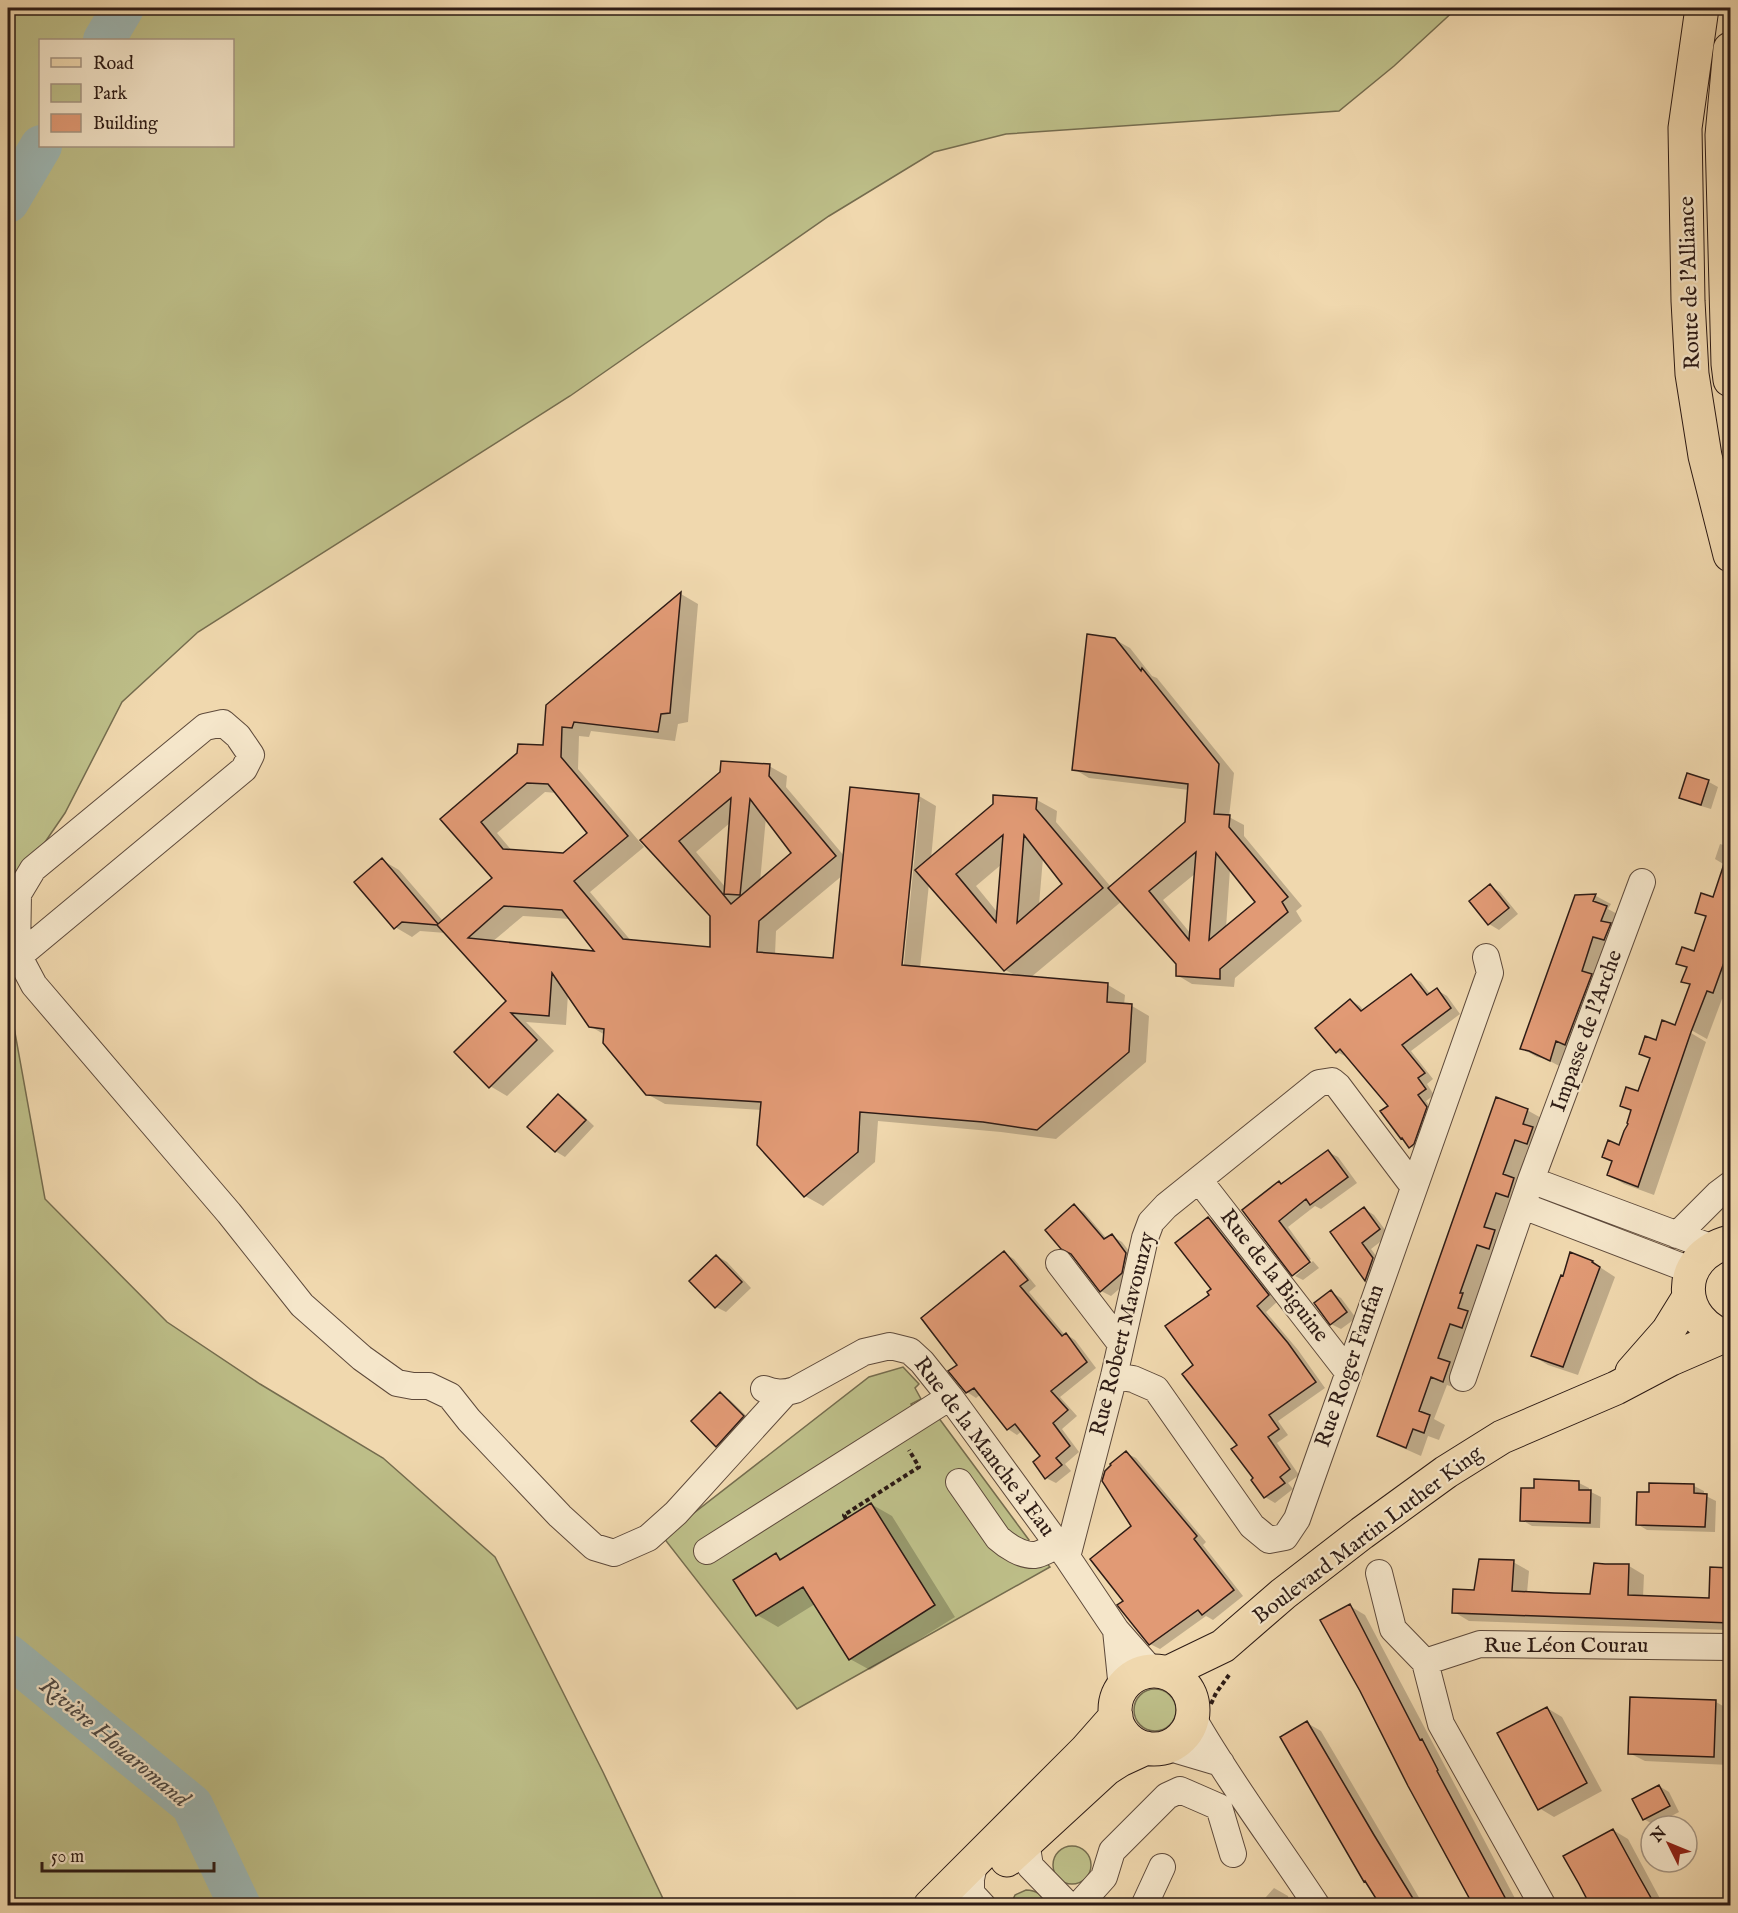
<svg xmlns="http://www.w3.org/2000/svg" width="1738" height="1913" font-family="'IM FELL English',serif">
<rect width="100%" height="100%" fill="#f0d8ae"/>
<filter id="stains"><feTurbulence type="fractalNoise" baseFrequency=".00333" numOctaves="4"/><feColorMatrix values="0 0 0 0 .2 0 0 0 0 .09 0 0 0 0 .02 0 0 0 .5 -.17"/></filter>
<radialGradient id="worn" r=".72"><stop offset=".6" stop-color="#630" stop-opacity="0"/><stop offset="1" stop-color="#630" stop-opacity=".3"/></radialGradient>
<path fill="#bdbe88" stroke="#756c4e" stroke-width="1.5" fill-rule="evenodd" d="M 8,8 L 1457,8 L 1394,66 L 1339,111 L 1006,134 L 934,152 L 829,216 L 570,396 L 198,632 L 122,702 L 65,813 L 8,896 L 8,902 ZM 40,40 L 232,40 L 232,146 L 40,146 Z
M 8,994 L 45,1199 L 167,1322 L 260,1384 L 383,1458 L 495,1557 L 603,1772 L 666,1905 L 8,1905 Z
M 903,1367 L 919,1384 L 915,1388 L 921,1399 L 911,1404 L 922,1423 L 938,1417 L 1029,1540 L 1027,1542 L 1050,1567 L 797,1709 L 663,1537 L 869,1377 Z
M1134 1710a21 21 0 1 1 42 0a21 21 0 1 1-42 0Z
M1053 1865a19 19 0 1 1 38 0a19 19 0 1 1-38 0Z
M 1026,1890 C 1037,1890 1043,1895 1046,1905 L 1010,1906 L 1015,1895 Z"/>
<path fill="#0003" fill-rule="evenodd" d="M 681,594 L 698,604 L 688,722 L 678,724 L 675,741 L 591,731 L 589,737 L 579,736 L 578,769 L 644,847 L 590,892 L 632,942 L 712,949 L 712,915 L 642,840 L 769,766 L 787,776 L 786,787 L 845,857 L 852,789 L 919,796 L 936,806 L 931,859 L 1037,800 L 1057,811 L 1056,822 L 1111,887 L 1187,823 L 1189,790 L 1089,778 L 1074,769 L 1114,639 L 1130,648 L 1152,676 L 1157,678 L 1234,773 L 1229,817 L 1244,825 L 1244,836 L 1302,906 L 1296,911 L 1302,921 L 1235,978 L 1234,987 L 1192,984 L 1177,975 L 1178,964 L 1122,901 L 1030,978 L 1108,985 L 1125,995 L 1124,1005 L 1132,1006 L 1149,1016 L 1146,1062 L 1056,1139 L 1001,1132 L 878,1121 L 875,1162 L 823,1206 L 805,1196 L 759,1144 L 762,1110 L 665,1104 L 647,1094 L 605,1035 L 590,1026 L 568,994 L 566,1025 L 526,1022 L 554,1051 L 507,1096 L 490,1086 L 508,1001 L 446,933 L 420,931 L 412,937 L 395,927 L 382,860 L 399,870 L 443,921 L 494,878 L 442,819 L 545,747 L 548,706 ZM 545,792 L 557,793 L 589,833 L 563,854 L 512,851 L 497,833 ZM 917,802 L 920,802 L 903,972 L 900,972 ZM 766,817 L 794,853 L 760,882 ZM 731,822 L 726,888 L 696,852 ZM 1043,858 L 1064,884 L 1039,905 ZM 1002,864 L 998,913 L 976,886 ZM 1230,869 L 1257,902 L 1226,928 ZM 1196,873 L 1191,934 L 1163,900 ZM 843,875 L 834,960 L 775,955 L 776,931 ZM 929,884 L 1005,970 L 1017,976 L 920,968 ZM 523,916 L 570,919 L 597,953 L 492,942 Z
M 1688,775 L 1709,782 L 1718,787 L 1711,809 L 1691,803 L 1681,797 Z
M 1720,844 L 1730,847 L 1730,996 L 1729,1001 L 1722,999 L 1707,1039 L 1691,1030 L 1691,1033 L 1706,1042 L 1654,1195 L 1624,1184 L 1609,1175 L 1613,1162 L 1603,1157 L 1620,1147 L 1630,1124 L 1632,1112 L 1622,1106 L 1639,1093 L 1651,1059 L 1640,1053 L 1676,1027 L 1691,985 L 1683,981 L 1688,969 L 1678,963 L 1695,952 L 1707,918 L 1696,912 L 1714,899 L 1725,865 L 1715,859 Z
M 1490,886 L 1500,892 L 1518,914 L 1499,930 L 1489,924 Z
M 1596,896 L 1611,904 L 1608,909 L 1621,916 L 1565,1069 L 1546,1059 L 1537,1057 L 1521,1048 L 1576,897 Z
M 1411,976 L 1421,982 L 1431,995 L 1437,990 L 1447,996 L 1460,1014 L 1411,1051 L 1433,1079 L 1427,1084 L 1434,1095 L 1426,1101 L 1436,1114 L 1420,1152 L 1410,1146 L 1402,1138 L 1382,1112 L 1390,1106 L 1348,1056 L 1347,1057 L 1337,1052 L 1350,1000 L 1360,1006 L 1364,1011 Z
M 559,1096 L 569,1102 L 594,1126 L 565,1157 L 555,1151 Z
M 1527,1110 L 1543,1119 L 1475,1302 L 1477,1304 L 1458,1389 L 1447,1385 L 1434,1419 L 1445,1425 L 1439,1440 L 1428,1436 L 1421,1456 L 1394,1444 L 1378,1435 Z
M 1328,1152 L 1338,1157 L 1357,1183 L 1321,1209 L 1315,1206 L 1288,1227 L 1311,1259 L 1295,1272 L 1295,1275 L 1244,1211 Z
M 1074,1206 L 1084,1212 L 1107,1239 L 1112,1236 L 1122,1242 L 1136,1260 L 1131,1279 L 1111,1296 L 1101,1291 Z
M 1365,1209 L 1374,1215 L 1389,1235 L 1371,1249 L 1383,1265 L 1375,1285 L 1366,1280 L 1332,1233 Z
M 1209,1218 L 1218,1224 L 1278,1301 L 1266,1312 L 1298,1350 L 1325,1388 L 1278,1421 L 1288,1435 L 1277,1443 L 1299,1475 L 1288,1483 L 1293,1489 L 1275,1503 L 1265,1497 L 1195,1365 L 1213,1290 Z
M 1004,1253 L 1014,1259 L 1036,1286 L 1029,1292 L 1065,1335 L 1066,1334 L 1075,1340 L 1096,1368 L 1060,1397 L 1077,1416 L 1062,1429 L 1079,1452 L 1065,1464 L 1071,1471 L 1056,1483 L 1046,1478 L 1042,1456 L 1022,1431 L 1017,1435 L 1008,1429 L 981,1394 L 976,1398 L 967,1392 L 959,1365 Z
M 717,1256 L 727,1262 L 751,1288 L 726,1312 L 716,1307 Z
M 1313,1261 L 1319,1268 L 1303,1280 L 1295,1276 Z
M 1592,1262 L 1615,1277 L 1578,1375 L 1548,1365 L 1533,1356 Z
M 1331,1292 L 1341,1298 L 1356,1318 L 1341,1329 L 1331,1324 Z
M 720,1394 L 730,1400 L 753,1422 L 727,1451 L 717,1445 Z
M 1126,1453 L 1136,1458 L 1206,1542 L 1203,1545 L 1243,1596 L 1213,1620 L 1206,1616 L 1160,1649 L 1150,1644 L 1125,1601 L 1133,1526 Z
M 1579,1483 L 1589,1488 L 1589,1491 L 1601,1497 L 1600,1528 L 1532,1526 L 1522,1520 L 1535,1490 Z
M 1694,1486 L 1704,1491 L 1704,1495 L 1716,1501 L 1715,1532 L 1647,1530 L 1637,1524 L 1651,1493 Z
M 871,1504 L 892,1516 L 955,1617 L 870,1670 L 850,1659 L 815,1604 L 778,1627 L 757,1615 L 776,1555 L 784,1560 Z
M 1513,1562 L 1529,1571 L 1527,1593 L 1591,1595 L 1629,1566 L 1644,1575 L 1643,1597 L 1710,1599 L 1730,1569 L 1730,1630 L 1469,1621 L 1454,1612 L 1476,1591 Z
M 1350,1606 L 1365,1615 L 1519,1906 L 1475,1906 L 1362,1691 Z
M 1716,1702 L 1730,1710 L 1729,1765 L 1645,1761 L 1629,1753 Z
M 1547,1708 L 1562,1717 L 1602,1791 L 1554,1817 L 1539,1808 Z
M 1307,1723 L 1321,1731 L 1424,1906 L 1382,1906 L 1368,1882 Z
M 1659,1786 L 1669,1792 L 1679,1812 L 1654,1825 L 1644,1819 Z
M 1727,1798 L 1730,1798 L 1730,1885 L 1724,1882 Z
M 1613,1830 L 1628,1839 L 1664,1906 L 1592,1906 L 1565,1856 Z
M 1274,1888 L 1288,1896 L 1290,1906 L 1258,1906 Z"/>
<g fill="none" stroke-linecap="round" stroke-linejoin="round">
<path stroke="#9eb8b5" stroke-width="42" d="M 104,40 L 123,8
M 8,202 L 41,146
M 8,1655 L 192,1805 L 240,1906"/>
</g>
<path fill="#e19a75" stroke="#2d1b15" stroke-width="1.5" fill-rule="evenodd" d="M 681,592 L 670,713 L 661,714 L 658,732 L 574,722 L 572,728 L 562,727 L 561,757 L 628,836 L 574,881 L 623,939 L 710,947 L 710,916 L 640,840 L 720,772 L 721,761 L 770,764 L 769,776 L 836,856 L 759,921 L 757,952 L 833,958 L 850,787 L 919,794 L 902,965 L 1108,983 L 1107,1002 L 1132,1004 L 1129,1052 L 1037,1130 L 983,1122 L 860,1112 L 858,1152 L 804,1197 L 757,1145 L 761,1102 L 646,1095 L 603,1043 L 604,1029 L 589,1027 L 552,973 L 549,1016 L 511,1013 L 537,1040 L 489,1088 L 454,1052 L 506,1001 L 437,925 L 402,922 L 394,929 L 354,882 L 382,858 L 438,924 L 492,878 L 440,819 L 517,753 L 518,744 L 543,745 L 546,705 ZM 527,783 L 548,784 L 587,833 L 563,853 L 503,849 L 481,822 ZM 731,798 L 724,894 L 740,895 L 750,799 L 791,853 L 731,904 L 679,841 ZM 504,906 L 562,910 L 594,951 L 468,938 Z
M 1087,634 L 1115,638 L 1141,671 L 1142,668 L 1219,764 L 1214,814 L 1230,815 L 1229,827 L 1288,897 L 1282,902 L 1288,912 L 1220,969 L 1220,979 L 1176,976 L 1176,964 L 1108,888 L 1185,822 L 1188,784 L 1072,770 ZM 1196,852 L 1189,940 L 1149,891 ZM 1216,853 L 1255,902 L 1209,940 Z
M 1687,773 L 1709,780 L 1701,805 L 1679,798 Z
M 993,795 L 1037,798 L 1036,809 L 1103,888 L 1004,971 L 915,870 L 993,804 ZM 1003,835 L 996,922 L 956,874 ZM 1024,835 L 1062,884 L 1017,923 Z
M 1727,855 L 1731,856 L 1731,943 L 1713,993 L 1707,991 L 1691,1032 L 1638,1187 L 1607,1175 L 1612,1161 L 1602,1157 L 1608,1140 L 1619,1145 L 1624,1131 L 1628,1124 L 1627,1123 L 1631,1110 L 1620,1106 L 1626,1087 L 1638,1091 L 1650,1058 L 1639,1054 L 1645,1036 L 1656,1040 L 1662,1020 L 1675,1025 L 1690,984 L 1681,982 L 1687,967 L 1676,964 L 1682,947 L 1694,951 L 1706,916 L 1695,913 L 1701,893 L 1713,897 Z
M 1490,884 L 1509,908 L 1488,925 L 1469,901 Z
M 1596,894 L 1593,901 L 1607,906 L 1601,921 L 1611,923 L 1604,940 L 1593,937 L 1582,971 L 1592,974 L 1565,1045 L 1556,1041 L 1550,1061 L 1529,1051 L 1520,1049 L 1575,895 Z
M 1411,974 L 1427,995 L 1437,988 L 1451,1008 L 1402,1045 L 1425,1073 L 1418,1078 L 1426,1089 L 1418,1095 L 1427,1107 L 1414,1144 L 1409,1148 L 1402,1138 L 1401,1139 L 1380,1111 L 1388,1106 L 1340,1049 L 1336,1053 L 1315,1028 L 1350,999 L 1361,1011 Z
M 558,1094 L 586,1120 L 555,1152 L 527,1127 Z
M 1496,1097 L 1528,1109 L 1523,1124 L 1533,1127 L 1527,1144 L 1515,1140 L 1503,1174 L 1514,1178 L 1508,1197 L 1496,1193 L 1484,1227 L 1495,1230 L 1489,1249 L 1477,1245 L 1460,1293 L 1463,1293 L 1458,1308 L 1468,1311 L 1462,1328 L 1450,1324 L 1438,1358 L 1450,1362 L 1443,1382 L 1431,1377 L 1419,1411 L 1430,1415 L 1424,1433 L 1413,1429 L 1406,1448 L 1377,1436 Z
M 1328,1150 L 1348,1177 L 1310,1205 L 1306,1199 L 1279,1221 L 1310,1262 L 1292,1276 L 1242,1210 L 1279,1181 L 1281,1184 Z
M 1074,1204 L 1104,1239 L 1112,1234 L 1126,1253 L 1122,1273 L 1100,1292 L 1071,1254 L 1061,1249 L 1045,1230 Z
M 1364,1207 L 1380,1229 L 1362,1243 L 1373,1258 L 1365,1281 L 1330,1232 Z
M 1208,1217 L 1269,1295 L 1257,1306 L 1288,1343 L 1316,1382 L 1269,1415 L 1279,1429 L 1268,1437 L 1290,1469 L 1280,1477 L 1285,1483 L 1264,1498 L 1251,1480 L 1253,1478 L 1231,1449 L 1237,1445 L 1182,1374 L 1193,1365 L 1165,1326 L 1209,1295 L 1207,1292 L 1211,1289 L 1175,1243 Z
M 1004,1251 L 1028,1280 L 1020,1286 L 1062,1336 L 1066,1333 L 1087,1362 L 1051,1391 L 1068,1410 L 1053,1423 L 1070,1446 L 1056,1458 L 1062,1465 L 1045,1479 L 1033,1462 L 1040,1456 L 1015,1424 L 1007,1430 L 974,1388 L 966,1393 L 948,1371 L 957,1365 L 921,1318 Z
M 1570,1252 L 1593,1261 L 1592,1262 L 1600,1267 L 1563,1367 L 1531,1356 L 1561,1275 L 1563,1276 Z
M 716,1255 L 742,1282 L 715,1308 L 689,1281 Z
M 1331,1290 L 1347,1312 L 1330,1325 L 1314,1303 Z
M 720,1392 L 744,1416 L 716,1447 L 691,1421 Z
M 1126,1451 L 1197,1536 L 1194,1539 L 1234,1590 L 1202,1615 L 1198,1610 L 1149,1645 L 1117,1605 L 1123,1601 L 1090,1559 L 1131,1526 L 1102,1481 L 1105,1471 L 1111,1465 L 1110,1464 Z
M 1534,1479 L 1579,1481 L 1579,1490 L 1591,1490 L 1590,1523 L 1520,1521 L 1521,1488 L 1534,1488 Z
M 1649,1483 L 1694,1484 L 1694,1493 L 1707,1494 L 1705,1527 L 1636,1525 L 1637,1492 L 1649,1492 Z
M 871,1503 L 935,1605 L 849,1660 L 803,1587 L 756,1616 L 733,1580 L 776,1553 L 780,1560 Z
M 1479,1559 L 1514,1560 L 1512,1591 L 1554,1593 L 1590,1594 L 1594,1563 L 1605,1564 L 1629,1564 L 1628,1595 L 1709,1598 L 1710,1567 L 1731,1568 L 1731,1623 L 1452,1613 L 1453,1589 L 1474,1590 Z
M 1350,1604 L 1420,1740 L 1422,1739 L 1438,1770 L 1437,1771 L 1509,1905 L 1473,1905 L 1408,1786 L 1360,1691 L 1320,1620 Z
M 1630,1697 L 1716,1700 L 1714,1757 L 1628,1754 Z
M 1547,1707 L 1587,1783 L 1538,1810 L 1497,1733 Z
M 1307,1721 L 1374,1835 L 1417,1905 L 1380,1905 L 1365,1881 L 1364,1882 L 1280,1737 Z
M 1659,1785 L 1670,1806 L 1643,1820 L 1632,1799 Z
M 1613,1829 L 1637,1873 L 1655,1905 L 1590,1905 L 1579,1884 L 1563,1856 Z"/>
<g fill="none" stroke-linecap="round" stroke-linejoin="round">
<g stroke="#5e4a3b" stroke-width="28">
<path id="minor" d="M 19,956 L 244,769 L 251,755 L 238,736 L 223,723 L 205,727 L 33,869 L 18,894 L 17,953 L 34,985 L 229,1213 L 302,1305 L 362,1358 L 397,1383 L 413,1386 L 429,1386 L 450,1396 L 469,1420 L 560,1516 L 594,1547 L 614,1553 L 648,1538 L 676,1513 L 784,1394
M 1199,1180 L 1348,1372
M 1531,1180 L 1713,1248
M 1523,1206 L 1693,1271
M 1677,1235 L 1718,1194 L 1730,1185
M 1059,1263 L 1121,1344
M 1114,1376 L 1133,1379 L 1156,1389 L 1252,1526 L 1269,1540 L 1285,1537 L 1297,1519 L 1490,973 L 1486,957
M 1463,1378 L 1531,1180 L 1642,882
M 764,1389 C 775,1393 783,1394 795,1390 L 864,1352 L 890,1346 L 910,1351 L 922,1362 L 950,1397 L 1067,1557 L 1116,1630 L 1152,1671
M 959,1482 L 998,1538 C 1007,1546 1022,1556 1035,1555 C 1042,1554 1051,1548 1058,1545
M 707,1551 L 950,1397
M 1067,1557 L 1114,1376 L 1145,1238 L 1151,1222 L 1166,1206 L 1319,1083 L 1332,1081 L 1338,1086 L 1414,1187
M 1379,1573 L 1393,1629 L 1425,1662
M 1116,1630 L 1122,1689
M 1425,1662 L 1480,1644 L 1730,1647
M 1425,1662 L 1441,1724 L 1543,1906
M 1193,1718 C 1230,1783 1276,1843 1317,1906
M 1167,1747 L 1221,1763
M 1026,1842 L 1030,1866 L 1069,1906
M 975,1861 L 971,1879 L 971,1893 L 983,1906
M 1078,1906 L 1104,1877 L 1112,1851 L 1167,1796 L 1180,1790 L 1219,1807 L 1233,1854
M 1144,1906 L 1162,1867"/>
</g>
<g stroke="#2d1b15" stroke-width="35">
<path id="major" d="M 1730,1242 C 1674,1256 1675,1322 1730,1338
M 1632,1372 L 1668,1331 L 1689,1297
M1115 1710a39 39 0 1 1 78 0a39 39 0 1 1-78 0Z
M 1167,1673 L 1223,1646 L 1283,1594 L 1362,1533 L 1446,1472 L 1502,1437 L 1616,1388 L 1671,1359 L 1724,1336
M 1007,1860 L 1106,1769 L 1120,1760 L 1146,1748
M 930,1906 L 1086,1750 L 1116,1716"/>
</g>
<g stroke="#2d1b15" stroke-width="35">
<path id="highway" d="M 1702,8 L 1685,128 L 1688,301 L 1692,374 L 1705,456 L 1730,555
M 1730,49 L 1722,135 L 1728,364 L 1730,380"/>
</g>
<path stroke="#2d1b15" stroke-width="4" stroke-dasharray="4.5 3" stroke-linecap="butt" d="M 846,1519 L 844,1515 L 919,1467 L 909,1450
M 1211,1704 L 1216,1693 L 1229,1675"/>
<use href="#minor" stroke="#f5e6ca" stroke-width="26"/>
<use href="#major" stroke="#f0d8ae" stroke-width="33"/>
<use href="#highway" stroke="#f0d8ae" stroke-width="33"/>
</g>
<g text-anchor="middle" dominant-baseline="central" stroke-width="4.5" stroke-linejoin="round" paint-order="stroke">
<g font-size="22" fill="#2d1b15" stroke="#f5e6ca">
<text transform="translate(1690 283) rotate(-92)">Route de l'Alliance</text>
<text transform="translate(1587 1031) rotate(-70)">Impasse de l'Arche</text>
<text transform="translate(1274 1276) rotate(52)">Rue de la Biguine</text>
<text transform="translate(1123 1334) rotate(-76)">Rue Robert Mavounzy</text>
<text transform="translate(1350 1366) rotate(-71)">Rue Roger Fanfan</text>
<text transform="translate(984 1447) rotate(53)">Rue de la Manche à Eau</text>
<text transform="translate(1368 1535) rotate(-37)">Boulevard Martin Luther King</text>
<text x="1566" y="1646">Rue Léon Courau</text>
</g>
<g font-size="24" font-style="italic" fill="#4f4a45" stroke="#f5e6ca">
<text transform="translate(114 1743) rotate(40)">Rivière Houaromand</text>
</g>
</g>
<rect width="1738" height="1913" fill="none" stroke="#f0d8ae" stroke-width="30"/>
<rect x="9" y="9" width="1720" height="1895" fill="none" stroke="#2d1b15" stroke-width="3"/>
<rect x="15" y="15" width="1708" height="1883" fill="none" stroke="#2d1b15" stroke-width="1.5"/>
<rect x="39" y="39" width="195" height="108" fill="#f5e6ca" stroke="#a59582" stroke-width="1.5"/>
<rect x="51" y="58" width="30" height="9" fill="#f0d8ae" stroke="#a59582" stroke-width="1.5"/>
<text x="93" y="69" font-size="18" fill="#2d1b15">Road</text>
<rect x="51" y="84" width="30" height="18" fill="#bdbe88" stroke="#a59582" stroke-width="1.5"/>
<text x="93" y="99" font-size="18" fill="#2d1b15">Park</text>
<rect x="51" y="114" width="30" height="18" fill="#e19a75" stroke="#a59582" stroke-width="1.5"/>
<text x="93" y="129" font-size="18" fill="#2d1b15">Building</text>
<g transform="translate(1669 1844) rotate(313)"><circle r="28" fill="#f5e6ca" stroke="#a59582" stroke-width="1.5"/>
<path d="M0-4.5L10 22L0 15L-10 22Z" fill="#8f2418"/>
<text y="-9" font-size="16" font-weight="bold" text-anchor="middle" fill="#2d1b15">N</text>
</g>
<path d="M42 1862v9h172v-9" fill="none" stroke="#2d1b15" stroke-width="3"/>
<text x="51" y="1862" font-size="18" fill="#2d1b15" stroke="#f5e6ca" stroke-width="4.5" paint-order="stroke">50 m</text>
<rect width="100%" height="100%" filter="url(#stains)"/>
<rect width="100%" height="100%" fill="url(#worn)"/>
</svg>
